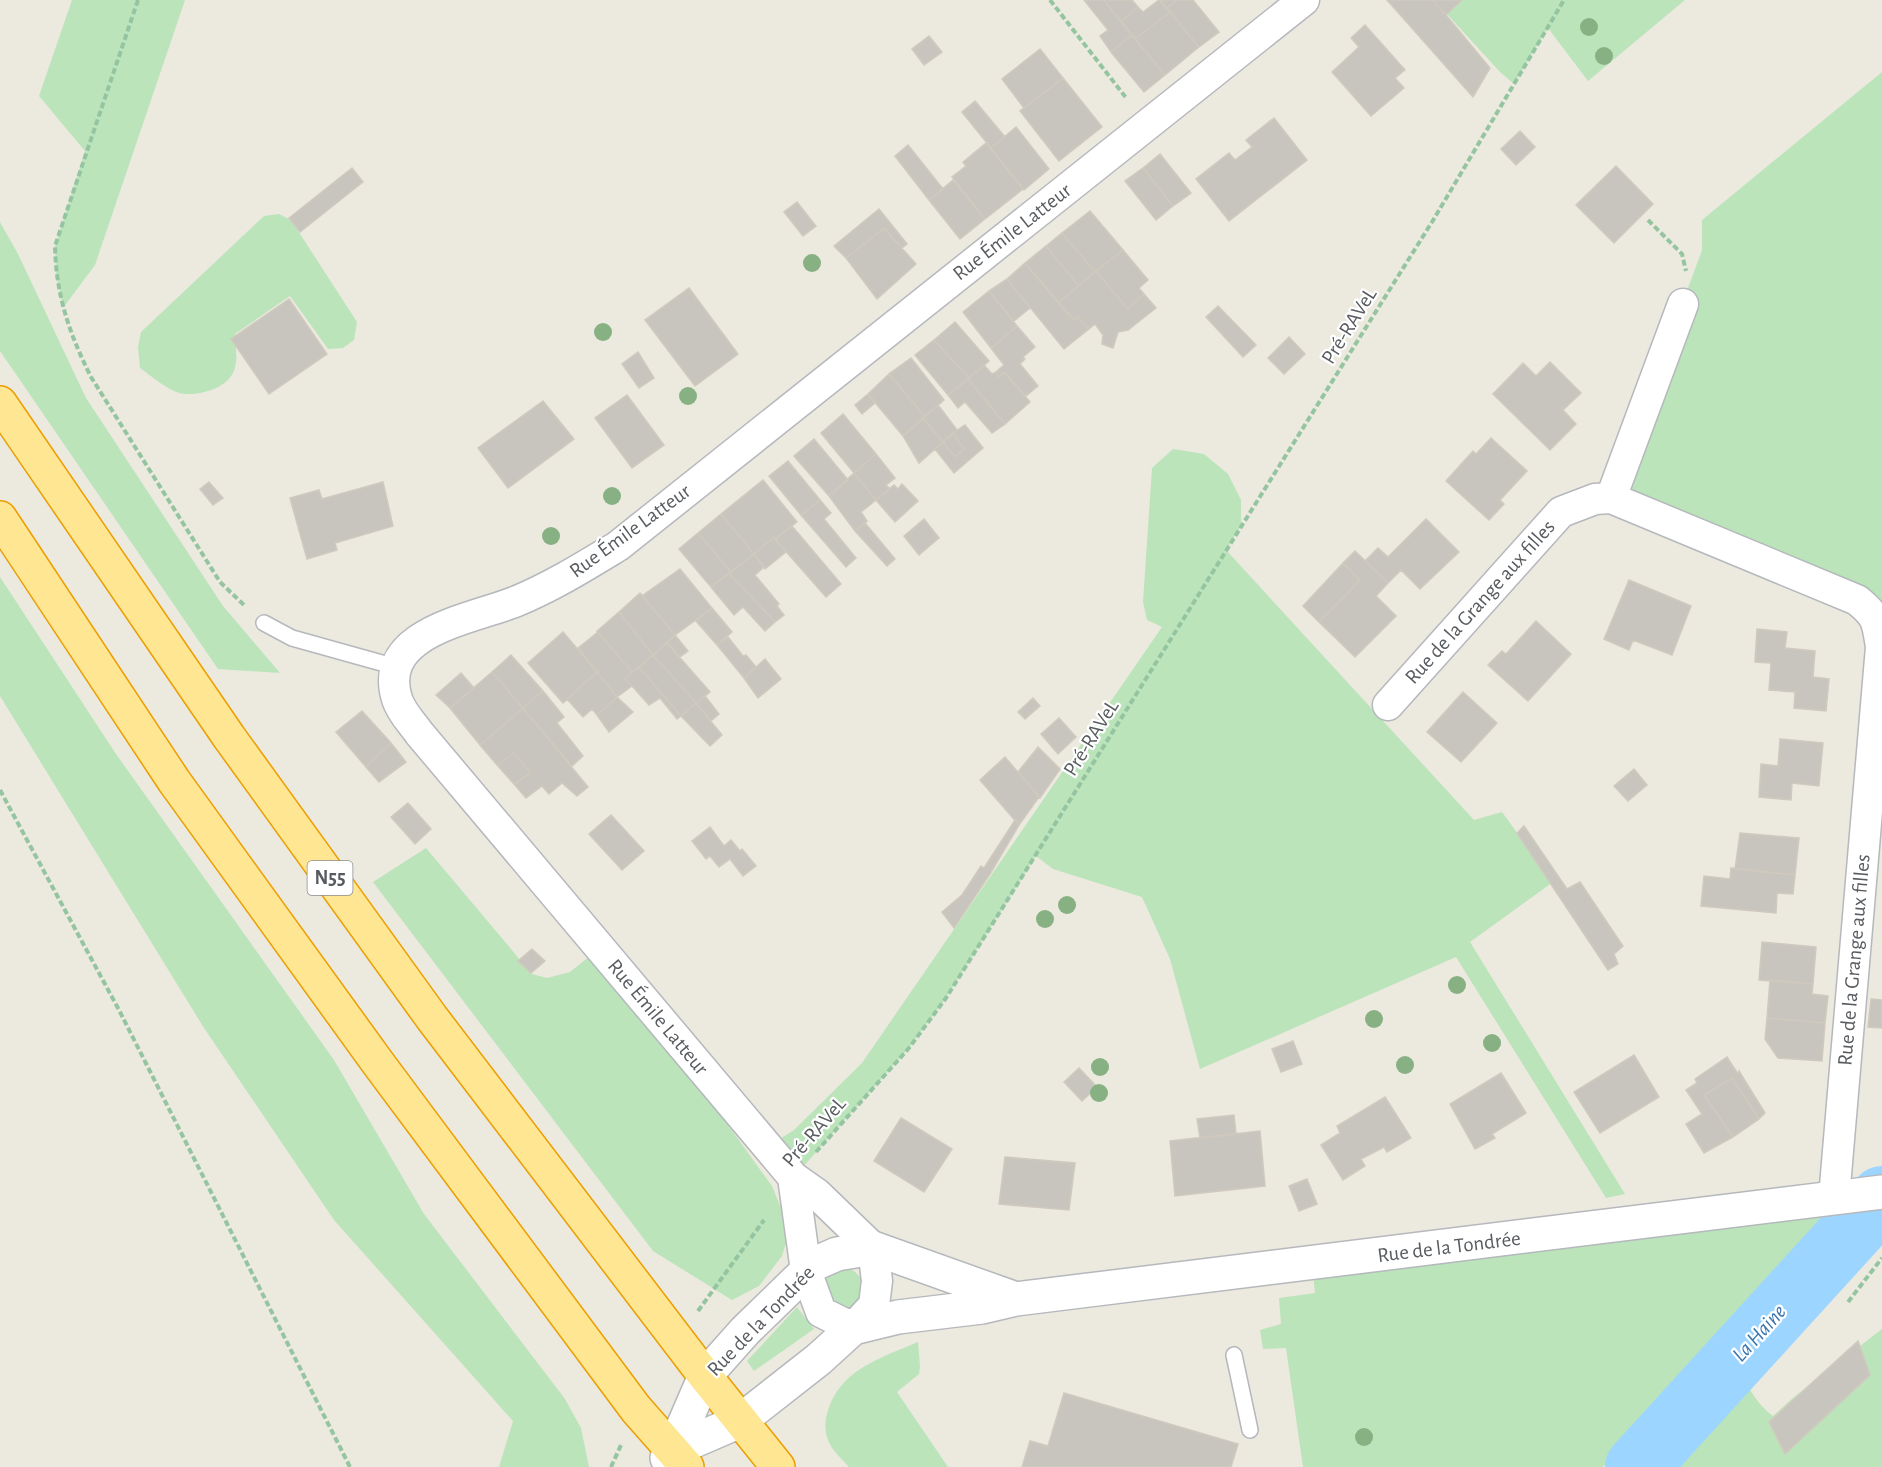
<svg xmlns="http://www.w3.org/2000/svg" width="1882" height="1467" font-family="'Alegreya Sans',sans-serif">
<rect width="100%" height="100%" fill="#ece9df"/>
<path fill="#bbe4ba" d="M 72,0 L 185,0 L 95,265 L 63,308 L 56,274 L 55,246 L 85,151 L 39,96 Z
M 1434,0 L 1685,0 L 1588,81 L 1548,28 L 1514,84 L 1500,72 Z
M 1882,72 L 1882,622 L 1611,498 L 1702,250 L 1702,220 Z
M 279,214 L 291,220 L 357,322 L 354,340 L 343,348 L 328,349 L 290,296 L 235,334 C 235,345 238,358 235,367 C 231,387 203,395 185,394 C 171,393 151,376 140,368 L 138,347 L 141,332 L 264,216 Z
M 0,222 L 18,254 L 86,398 L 223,606 L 280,673 L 218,669 L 0,351 Z
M 1173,449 L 1204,454 L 1228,474 L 1241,500 L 1241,526 L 1226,550 L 1474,820 L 1502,812 L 1553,882 L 1470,942 L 1625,1194 L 1606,1198 L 1456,957 L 1200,1069 L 1170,959 L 1142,897 L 1053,869 L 1036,856 L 946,998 L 909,1048 L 802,1168 L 767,1147 L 794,1130 L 862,1063 L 1162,627 L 1147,620 L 1143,602 L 1152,468 Z
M 0,577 L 116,754 L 334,1060 L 424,1214 L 565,1399 L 581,1428 L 589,1467 L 499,1467 L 513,1421 L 334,1220 L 204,1028 L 0,696 Z
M 426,848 L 532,974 L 547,978 L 570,972 L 600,948 L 772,1186 L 785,1218 L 789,1233 L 782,1256 L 759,1286 L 732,1300 L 653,1251 L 373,882 Z
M 1857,1195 L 1603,1467 L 1303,1467 L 1286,1348 L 1263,1349 L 1260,1330 L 1281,1324 L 1279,1298 L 1315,1293 L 1312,1264 Z
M 848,1268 C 860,1273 870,1286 860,1299 C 857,1303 855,1307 849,1309 C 845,1309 839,1308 834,1308 L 824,1278 L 829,1273 Z
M 797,1307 L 814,1329 L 754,1371 L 747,1361 Z
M 1882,1329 L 1882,1467 L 1657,1467 L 1742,1375 C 1751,1392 1758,1405 1773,1416 L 1794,1397 Z
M 918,1342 L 920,1366 L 919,1374 L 897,1392 L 948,1467 L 849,1467 C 843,1460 835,1453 831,1446 C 825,1437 824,1424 827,1414 C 838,1370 881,1358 918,1342 Z"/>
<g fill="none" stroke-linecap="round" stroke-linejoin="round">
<path stroke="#9cd5ff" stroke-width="64" d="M 1637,1467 L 1882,1198"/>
</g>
<path fill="#c8c5be" stroke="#d0cabe" stroke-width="1.5" d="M 1084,0 L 1104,0 L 1132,35 L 1111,52 L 1100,36 L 1108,30 Z
M 1104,0 L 1132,0 L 1138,7 L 1121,22 Z
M 1159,0 L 1170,12 L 1135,39 L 1121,22 L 1138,7 L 1143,12 Z
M 1160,0 L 1177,0 L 1167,8 Z
M 1177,0 L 1193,0 L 1219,32 L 1199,47 L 1167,8 Z
M 1387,0 L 1432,0 L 1446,15 L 1490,68 L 1473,97 Z
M 1432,0 L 1462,0 L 1446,15 Z
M 1170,12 L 1199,47 L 1165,75 L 1135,39 Z
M 1365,25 L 1405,70 L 1395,78 L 1404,88 L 1371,116 L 1332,72 L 1359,47 L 1351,38 Z
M 1132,35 L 1165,75 L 1144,92 L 1111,52 Z
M 929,36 L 942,52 L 924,65 L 912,49 Z
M 1040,49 L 1063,78 L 1024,108 L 1002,79 Z
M 1063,78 L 1102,127 L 1059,161 L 1020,111 Z
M 975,101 L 1005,137 L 991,148 L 962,112 Z
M 1274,118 L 1307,160 L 1229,221 L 1196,179 L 1229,153 L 1235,160 L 1252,147 L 1246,140 Z
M 1016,127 L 1049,169 L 1024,190 L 991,148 Z
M 1520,131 L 1535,147 L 1516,165 L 1501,149 Z
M 986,143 L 1023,189 L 985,219 L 952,177 L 966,166 L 963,162 Z
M 908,145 L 943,189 L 929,200 L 895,156 Z
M 1160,154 L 1191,193 L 1173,206 L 1143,168 Z
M 1616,166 L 1653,204 L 1614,243 L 1576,205 Z
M 352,168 L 363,182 L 300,232 L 289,218 Z
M 1143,168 L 1173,206 L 1156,220 L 1125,181 Z
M 953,180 L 985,219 L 960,239 L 929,200 Z
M 797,202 L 816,226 L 803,236 L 784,212 Z
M 879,209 L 907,244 L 902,248 L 884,228 L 846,258 L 834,246 Z
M 1090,211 L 1123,250 L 1095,272 L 1062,233 Z
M 884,228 L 916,264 L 877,299 L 846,258 Z
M 1062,233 L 1095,272 L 1079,286 L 1046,246 Z
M 1046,246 L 1079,286 L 1058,303 L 1025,263 Z
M 1123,250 L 1148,280 L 1139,288 L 1144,294 L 1128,309 L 1096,271 Z
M 1025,263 L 1074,320 L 1078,317 L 1089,329 L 1064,349 L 1007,279 Z
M 1096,271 L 1128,309 L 1144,294 L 1156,308 L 1128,330 L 1118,332 L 1113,348 L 1102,344 L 1103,335 L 1095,324 L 1089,329 L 1078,317 L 1074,320 L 1058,303 Z
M 1007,279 L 1030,308 L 1014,321 L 989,291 Z
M 689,288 L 738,354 L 695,386 L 645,320 Z
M 989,291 L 1017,326 L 991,348 L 963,312 Z
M 289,299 L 327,354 L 269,394 L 231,339 Z
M 1218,306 L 1256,345 L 1243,357 L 1206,317 Z
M 955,322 L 989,361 L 969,378 L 934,340 Z
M 1017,326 L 1035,347 L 1023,357 L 1025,359 L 1020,364 L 1038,386 L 1026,396 L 1004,372 L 999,377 L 996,372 L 1004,365 L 991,348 Z
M 1289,337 L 1305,354 L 1284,374 L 1268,358 Z
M 934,340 L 969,378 L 948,395 L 915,355 Z
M 638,352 L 654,378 L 639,388 L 622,364 Z
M 911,358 L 944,400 L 925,417 L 889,374 Z
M 1550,362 L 1581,393 L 1563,410 L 1576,424 L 1550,450 L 1493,394 L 1523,363 L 1536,376 Z
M 984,365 L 992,374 L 996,372 L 999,377 L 1004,372 L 1030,402 L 1005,424 L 968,379 Z
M 889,374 L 925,417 L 903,436 L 868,394 Z
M 968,379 L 1005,424 L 992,433 L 965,402 L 958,408 L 948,395 Z
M 868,394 L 875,403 L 862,414 L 855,405 Z
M 627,395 L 664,445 L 632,468 L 595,418 Z
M 543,401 L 574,439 L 508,488 L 478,448 Z
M 938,405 L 957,430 L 943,442 L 923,418 Z
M 843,414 L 876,454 L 854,473 L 821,433 Z
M 923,418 L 943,442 L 919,463 L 903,436 Z
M 965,425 L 983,448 L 954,473 L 935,449 L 943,442 L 955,457 L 964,449 L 953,433 Z
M 953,433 L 964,449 L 955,457 L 943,442 Z
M 1491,438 L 1527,471 L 1500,500 L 1504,504 L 1489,520 L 1446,481 L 1473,451 L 1476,454 Z
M 814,439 L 848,480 L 829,496 L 794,456 Z
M 876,454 L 895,478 L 886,485 L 890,489 L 876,500 L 854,473 Z
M 788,461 L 820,500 L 801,515 L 769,476 Z
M 854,473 L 876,500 L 861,512 L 867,521 L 855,531 L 829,496 Z
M 763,480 L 797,522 L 775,539 L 774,537 L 754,554 L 721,514 Z
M 209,482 L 223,498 L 213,505 L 200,489 Z
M 383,482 L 393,526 L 335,543 L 337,550 L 307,559 L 290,498 L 319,490 L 322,499 Z
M 902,484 L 918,501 L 895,522 L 876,500 L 894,485 L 898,489 Z
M 820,500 L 831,513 L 824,519 L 856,558 L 846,567 L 801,515 Z
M 721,514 L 754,554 L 731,572 L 698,533 Z
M 924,519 L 939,538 L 919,555 L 904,536 Z
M 1426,519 L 1459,552 L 1420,589 L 1401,570 L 1388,583 L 1365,561 L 1378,548 L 1388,557 Z
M 865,523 L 895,559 L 887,566 L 855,531 Z
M 792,526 L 841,584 L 826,597 L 775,539 Z
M 698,533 L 731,572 L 711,587 L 679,549 Z
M 774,537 L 786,552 L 765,569 L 754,554 Z
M 1355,551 L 1388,583 L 1376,596 L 1396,616 L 1355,657 L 1319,622 L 1360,580 L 1343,563 Z
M 754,554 L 764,567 L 755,575 L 779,604 L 777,606 L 784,615 L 775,622 L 729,573 Z
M 1343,563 L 1360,580 L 1319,622 L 1303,606 Z
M 680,569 L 712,608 L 675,635 L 642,596 Z
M 729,573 L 775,622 L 765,631 L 743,607 L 734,615 L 711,587 Z
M 1629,580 L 1691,606 L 1672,655 L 1633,640 L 1629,650 L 1604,639 Z
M 640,593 L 675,635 L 653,655 L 619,612 Z
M 712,608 L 732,632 L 717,645 L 696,621 Z
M 619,612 L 653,655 L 632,672 L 597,631 Z
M 1536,621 L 1571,654 L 1528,701 L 1488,665 L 1502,651 L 1506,654 Z
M 1757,629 L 1787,632 L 1785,648 L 1815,651 L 1813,677 L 1829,679 L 1826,711 L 1794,708 L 1795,692 L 1769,690 L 1771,663 L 1755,662 Z
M 563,632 L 597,672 L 563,703 L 528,663 Z
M 598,632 L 632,672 L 625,678 L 632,686 L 617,697 L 578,648 Z
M 675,635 L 688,651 L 680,657 L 667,643 Z
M 728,637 L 743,656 L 746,655 L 756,667 L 744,678 L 717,645 Z
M 667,643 L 710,692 L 696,703 L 653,655 Z
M 511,655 L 543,691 L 523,708 L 492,672 Z
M 653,655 L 696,703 L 681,716 L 639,667 Z
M 765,659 L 781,679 L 758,698 L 744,678 Z
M 639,667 L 681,716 L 677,719 L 660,698 L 649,705 L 625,678 Z
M 492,672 L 523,708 L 480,745 L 450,708 Z
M 597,672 L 617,697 L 597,715 L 592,709 L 583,717 L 567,699 Z
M 461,673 L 474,688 L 450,708 L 436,695 Z
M 543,691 L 564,717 L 557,723 L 583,756 L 572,766 L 523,708 Z
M 1463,692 L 1497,723 L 1461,762 L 1427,732 Z
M 705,696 L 719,714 L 711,721 L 696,703 Z
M 617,697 L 633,712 L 609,732 L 597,715 Z
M 1033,698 L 1040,706 L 1025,719 L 1018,712 Z
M 696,703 L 722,735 L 710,746 L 681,716 Z
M 523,708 L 588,787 L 577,796 L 562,783 L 549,794 L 542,786 L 526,798 L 514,784 L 531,773 L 514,753 L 497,765 L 480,745 Z
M 362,711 L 391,743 L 366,767 L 336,732 Z
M 1059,718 L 1076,737 L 1058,754 L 1041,734 Z
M 1780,739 L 1823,743 L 1819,786 L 1792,783 L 1791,800 L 1759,797 L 1761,764 L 1778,766 Z
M 391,743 L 406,762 L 379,782 L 366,767 Z
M 1038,747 L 1060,769 L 1040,798 L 1018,772 Z
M 514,753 L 531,773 L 514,784 L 497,765 Z
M 1005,757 L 1039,797 L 1019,825 L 980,780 Z
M 1634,769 L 1647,785 L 1628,801 L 1614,786 Z
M 408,803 L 431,829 L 415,844 L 391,817 Z
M 611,815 L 644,851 L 622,870 L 589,834 Z
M 1015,820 L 1019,825 L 990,874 L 954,928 L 942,912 L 962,895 L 981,866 L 984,868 Z
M 1524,826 L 1567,889 L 1580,882 L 1623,946 L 1614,954 L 1618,964 L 1608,970 L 1517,833 Z
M 710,827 L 724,846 L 731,840 L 740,851 L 742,849 L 756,866 L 743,876 L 730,859 L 719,867 L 710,856 L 706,859 L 692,841 Z
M 1740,833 L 1799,838 L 1795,875 L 1735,869 Z
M 1731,868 L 1795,875 L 1793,894 L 1777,893 L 1776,913 L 1701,906 L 1704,876 L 1730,879 Z
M 1762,942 L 1816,947 L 1813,984 L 1759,980 Z
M 532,949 L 545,961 L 531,973 L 518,961 Z
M 1770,980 L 1813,984 L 1812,994 L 1828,996 L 1825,1023 L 1767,1018 Z
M 1871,999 L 1882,1000 L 1882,1028 L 1868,1027 Z
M 1767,1018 L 1825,1023 L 1822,1061 L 1778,1058 L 1765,1039 Z
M 1293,1041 L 1302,1064 L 1281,1072 L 1272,1049 Z
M 1634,1055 L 1659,1097 L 1600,1133 L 1574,1092 Z
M 1727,1057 L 1738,1074 L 1739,1071 L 1765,1113 L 1759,1119 L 1732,1078 L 1704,1095 L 1733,1137 L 1704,1153 L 1686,1124 L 1702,1114 L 1686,1090 L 1697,1083 L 1695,1079 Z
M 1079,1068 L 1097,1087 L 1082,1101 L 1064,1082 Z
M 1501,1073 L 1526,1113 L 1492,1134 L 1495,1138 L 1475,1149 L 1450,1104 Z
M 1732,1078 L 1759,1119 L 1733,1137 L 1704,1095 Z
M 1385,1097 L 1411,1138 L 1387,1152 L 1384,1147 L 1361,1159 L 1365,1166 L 1343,1180 L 1321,1145 L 1340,1133 L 1337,1126 Z
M 1234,1115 L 1236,1134 L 1200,1138 L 1197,1119 Z
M 901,1118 L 952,1149 L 924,1192 L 874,1161 Z
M 1260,1131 L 1265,1186 L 1175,1196 L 1170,1141 Z
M 1005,1157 L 1075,1163 L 1069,1210 L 999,1204 Z
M 1307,1179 L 1317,1204 L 1299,1211 L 1289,1186 Z
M 1858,1341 L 1870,1375 L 1785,1454 L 1769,1422 Z
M 1064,1393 L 1238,1444 L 1231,1467 L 1022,1467 L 1030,1441 L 1048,1446 Z"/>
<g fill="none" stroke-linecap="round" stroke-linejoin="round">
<g stroke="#b5b8bc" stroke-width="18">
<path id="service" d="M 264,623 L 292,638 L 396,667
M 1234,1355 L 1250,1430"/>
</g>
<g stroke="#b5b8bc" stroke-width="33">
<path id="minor" d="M 1611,498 L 1683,304
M 1388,705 L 1561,512 L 1595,499 L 1611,498 L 1857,600 C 1877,616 1877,621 1881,647 L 1834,1198
M 793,1177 L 806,1271 L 821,1312 L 853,1328 L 874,1305 L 877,1281 L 873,1248 L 817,1194 L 793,1177 L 419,733 C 412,723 401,712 397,699 C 376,631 474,619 517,601 C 553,586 585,566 618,546 L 1304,0"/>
</g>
<g stroke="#b5b8bc" stroke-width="36">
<path id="tertiary" d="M 673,1450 L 740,1421 L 819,1359 L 853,1328 L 898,1317 L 982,1307 L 1016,1299 L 1882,1192
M 667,1458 L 673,1450 L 705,1376 L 745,1331 L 814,1264 L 837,1254 L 873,1248 L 1016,1299"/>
</g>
<g stroke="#eb9e00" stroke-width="36">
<path id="trunk" d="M 0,403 L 229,737 L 432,1018 L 705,1376 L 778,1467
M 0,518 L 174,781 L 378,1063 L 636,1409 L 687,1467"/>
</g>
<path stroke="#94c5a0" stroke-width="4" stroke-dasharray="6 3" stroke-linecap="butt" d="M 138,0 L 55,246 C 56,295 69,333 91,377 L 220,582 L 245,606
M 1050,0 L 1127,99
M 1648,220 L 1682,254 L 1686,271
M 0,790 L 119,1010 L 350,1467
M 816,1152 L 909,1048 L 946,998 L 1432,222 L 1564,0
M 1848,1302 L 1882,1258
M 698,1311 L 764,1220
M 611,1467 L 621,1445"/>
<use href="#service" stroke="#fff" stroke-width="15"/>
<use href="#minor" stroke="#fff" stroke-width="30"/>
<use href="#tertiary" stroke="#fff" stroke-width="33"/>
<use href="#trunk" stroke="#fee692" stroke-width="33"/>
</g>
<g fill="#87b182">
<circle cx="1589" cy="27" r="9"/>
<circle cx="1604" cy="56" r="9"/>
<circle cx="812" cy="263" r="9"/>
<circle cx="603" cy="332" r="9"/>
<circle cx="688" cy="396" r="9"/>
<circle cx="612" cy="496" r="9"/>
<circle cx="551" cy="536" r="9"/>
<circle cx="1067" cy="905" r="9"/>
<circle cx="1045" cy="919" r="9"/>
<circle cx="1457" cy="985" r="9"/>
<circle cx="1374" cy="1019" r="9"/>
<circle cx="1492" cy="1043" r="9"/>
<circle cx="1405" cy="1065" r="9"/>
<circle cx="1100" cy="1067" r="9"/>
<circle cx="1099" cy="1093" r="9"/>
<circle cx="1364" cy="1437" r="9"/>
</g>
<g text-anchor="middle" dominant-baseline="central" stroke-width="4.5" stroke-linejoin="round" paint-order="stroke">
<rect fill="#fff" stroke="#8a8d90" stroke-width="1.5" x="307.5" y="861" width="45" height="34" rx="4.5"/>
<g font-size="20" font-weight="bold" fill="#585c60">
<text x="330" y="878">N55</text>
</g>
<g font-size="21" fill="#585c60" stroke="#fff">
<text transform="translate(1012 232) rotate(-38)">Rue Émile Latteur</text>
<text transform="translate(1349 326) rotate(-58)">Pré-RAVeL</text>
<text transform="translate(630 531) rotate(-36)">Rue Émile Latteur</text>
<text transform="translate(1480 602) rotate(-48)">Rue de la Grange aux filles</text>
<text transform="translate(1091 738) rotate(-58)">Pré-RAVeL</text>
<text transform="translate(1854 960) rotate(-85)">Rue de la Grange aux filles</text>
<text transform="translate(658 1017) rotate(50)">Rue Émile Latteur</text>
<text transform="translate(814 1132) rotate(-49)">Pré-RAVeL</text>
<text transform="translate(1449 1247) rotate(-7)">Rue de la Tondrée</text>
<text transform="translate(761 1321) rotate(-46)">Rue de la Tondrée</text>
</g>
<g font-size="22" font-style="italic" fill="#3a76b0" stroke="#fff">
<text transform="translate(1759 1333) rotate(-48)">La Haine</text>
</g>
</g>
</svg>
